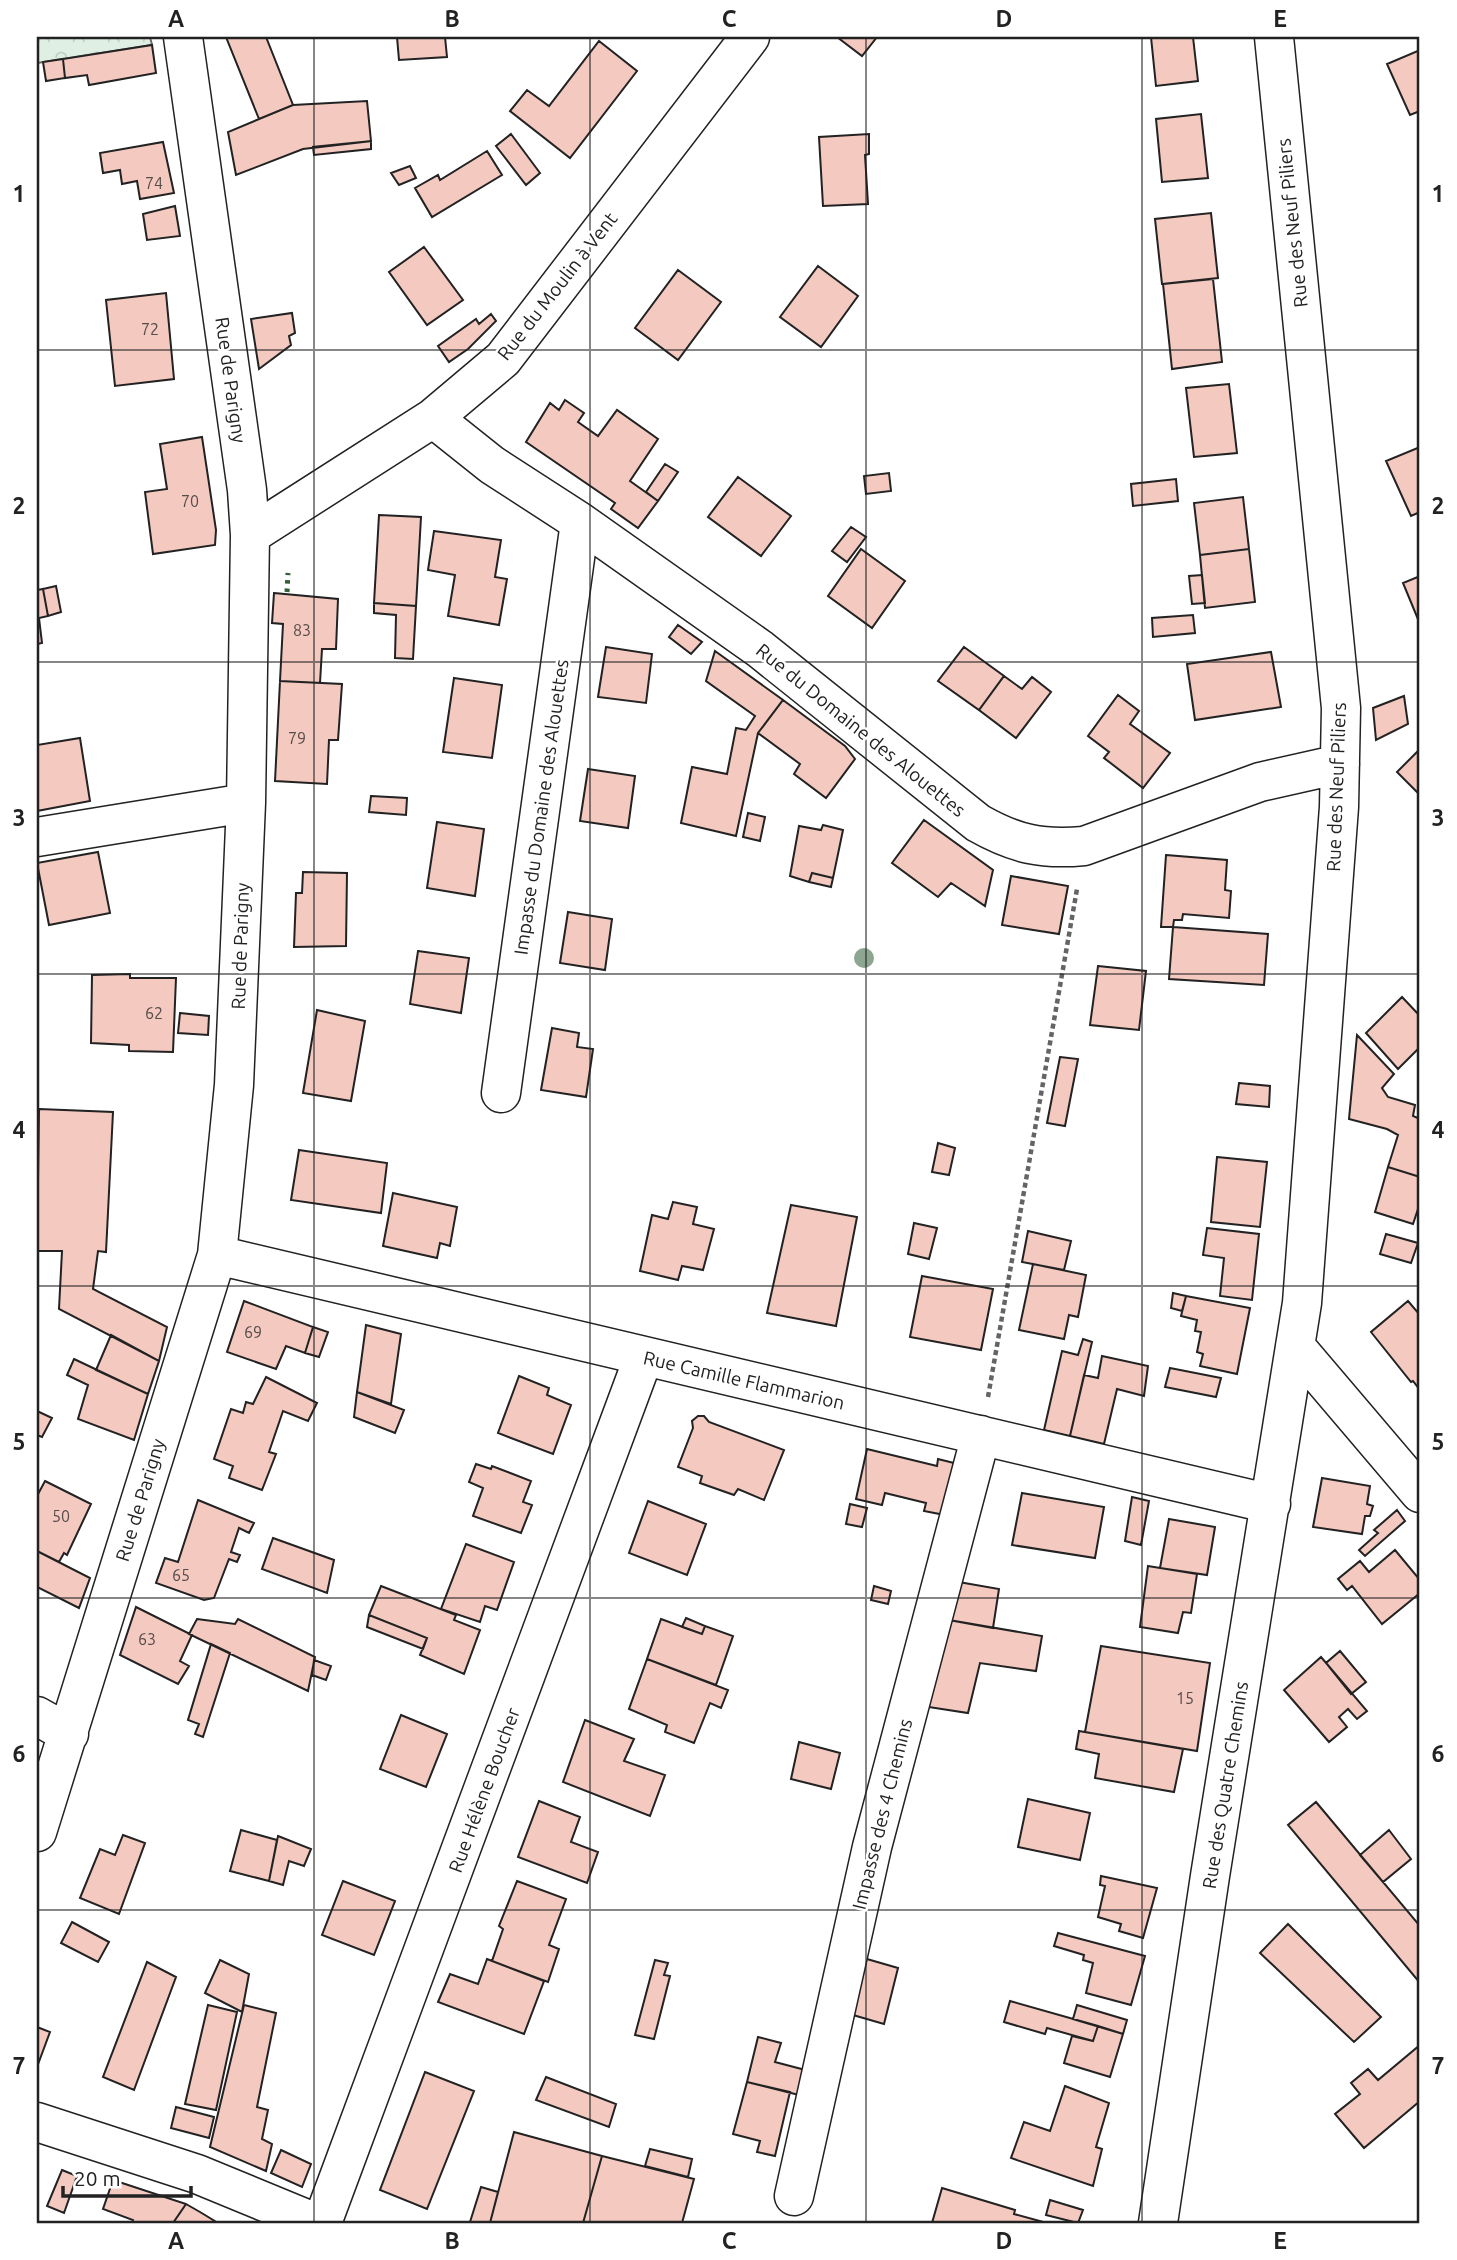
<svg xmlns="http://www.w3.org/2000/svg" width="1457" height="2260" font-family="Ubuntu,sans-serif">
<defs>
<pattern id="forest-crowns" width="20" height="18" patternUnits="userSpaceOnUse" patternTransform="scale(1.75)"><rect width="20" height="18" fill="#e0efe3"/><path d="M2 6a3 3 0 1 1 6 0M12 15a3 3 0 1 1 6 0" fill="none" stroke="#c0cdc2"/></pattern>
</defs>
<rect width="100%" height="100%" fill="#fff"/>
<path fill="url(#forest-crowns)" stroke="#6f6f6f" stroke-width="2" d="M 37,37 L 150,37 L 152,45 L 37,63 Z"/>
<path fill="#f3c9c0" stroke="#222" stroke-width="2" d="M 226,37 L 266,37 L 293,105 L 259,119 Z
M 397,37 L 445,37 L 447,57 L 399,60 Z
M 837,37 L 877,37 L 862,56 Z
M 1151,37 L 1193,37 L 1198,81 L 1156,86 Z
M 599,41 L 637,71 L 570,158 L 510,111 L 527,90 L 549,106 Z
M 152,45 L 156,73 L 89,85 L 87,75 L 65,78 L 63,59 Z
M 1420,50 L 1420,111 L 1410,115 L 1387,64 Z
M 63,59 L 65,78 L 46,81 L 43,62 Z
M 367,101 L 371,141 L 303,149 L 236,175 L 228,132 L 293,105 Z
M 1201,114 L 1208,178 L 1162,182 L 1156,119 Z
M 511,134 L 540,173 L 526,185 L 496,146 Z
M 869,134 L 869,154 L 865,155 L 868,204 L 823,206 L 819,137 Z
M 371,141 L 371,149 L 314,155 L 313,147 Z
M 163,142 L 174,193 L 140,199 L 137,181 L 122,184 L 120,170 L 103,173 L 100,153 Z
M 487,151 L 502,175 L 432,217 L 415,188 L 438,175 L 440,180 Z
M 410,166 L 416,178 L 399,185 L 391,173 Z
M 175,206 L 180,236 L 147,240 L 143,214 Z
M 1211,213 L 1218,278 L 1162,284 L 1155,219 Z
M 424,247 L 463,300 L 427,325 L 389,272 Z
M 818,266 L 858,296 L 821,347 L 780,317 Z
M 678,270 L 721,302 L 678,360 L 635,328 Z
M 1213,279 L 1222,362 L 1172,369 L 1163,284 Z
M 166,293 L 174,379 L 115,386 L 106,300 Z
M 292,313 L 295,333 L 289,336 L 291,345 L 259,369 L 251,319 Z
M 491,314 L 496,321 L 468,349 L 449,362 L 438,346 L 476,319 L 479,324 Z
M 1229,384 L 1237,453 L 1194,457 L 1186,388 Z
M 565,400 L 584,413 L 578,422 L 598,436 L 617,410 L 658,439 L 630,481 L 658,501 L 638,528 L 611,509 L 615,503 L 526,442 L 550,403 L 559,410 Z
M 202,437 L 216,530 L 215,545 L 153,554 L 145,492 L 167,489 L 160,444 Z
M 1420,447 L 1420,512 L 1411,516 L 1386,461 Z
M 665,464 L 678,472 L 658,501 L 646,492 Z
M 889,473 L 891,491 L 866,494 L 864,476 Z
M 738,477 L 791,516 L 761,556 L 708,517 Z
M 1176,479 L 1178,501 L 1133,506 L 1131,484 Z
M 1243,497 L 1249,549 L 1200,555 L 1194,503 Z
M 379,515 L 421,517 L 416,606 L 374,603 Z
M 851,527 L 866,537 L 847,562 L 832,551 Z
M 434,531 L 501,540 L 495,577 L 507,579 L 499,625 L 448,616 L 455,575 L 428,570 Z
M 861,549 L 905,581 L 872,628 L 828,596 Z
M 1249,549 L 1255,602 L 1205,608 L 1200,555 Z
M 1202,575 L 1205,603 L 1192,604 L 1189,576 Z
M 1420,576 L 1420,624 L 1403,583 Z
M 56,586 L 61,612 L 48,616 L 43,589 Z
M 43,589 L 48,616 L 39,618 L 42,643 L 37,644 L 37,590 Z
M 274,593 L 338,599 L 336,649 L 322,649 L 320,683 L 280,681 L 283,624 L 272,623 Z
M 374,603 L 416,606 L 413,659 L 395,658 L 396,615 L 374,613 Z
M 1193,615 L 1195,633 L 1153,637 L 1152,618 Z
M 678,625 L 702,642 L 691,654 L 669,637 Z
M 606,647 L 652,654 L 646,703 L 598,697 Z
M 964,647 L 1004,676 L 979,710 L 938,681 Z
M 715,651 L 783,700 L 758,733 L 736,836 L 681,823 L 692,767 L 727,774 L 736,728 L 746,730 L 755,716 L 706,681 Z
M 1271,652 L 1281,707 L 1195,720 L 1187,664 Z
M 1004,676 L 1022,689 L 1032,677 L 1051,692 L 1016,738 L 979,710 Z
M 454,678 L 502,685 L 492,758 L 443,752 Z
M 280,681 L 342,684 L 338,740 L 329,740 L 327,784 L 275,781 Z
M 1118,695 L 1139,711 L 1130,724 L 1170,753 L 1143,788 L 1104,758 L 1109,752 L 1088,736 Z
M 1404,696 L 1408,724 L 1376,740 L 1373,708 Z
M 783,700 L 845,746 L 855,759 L 826,798 L 794,774 L 800,764 L 758,733 Z
M 80,738 L 90,801 L 37,811 L 37,745 Z
M 1420,749 L 1420,795 L 1397,772 Z
M 588,769 L 635,776 L 628,828 L 580,821 Z
M 371,796 L 407,798 L 406,815 L 369,812 Z
M 748,813 L 765,817 L 760,841 L 743,837 Z
M 924,820 L 993,870 L 985,906 L 951,883 L 938,897 L 892,863 Z
M 437,822 L 484,829 L 475,896 L 427,888 Z
M 823,825 L 843,830 L 833,878 L 812,873 L 809,882 L 790,876 L 799,826 L 821,830 Z
M 98,852 L 110,913 L 49,925 L 37,863 Z
M 1166,855 L 1227,860 L 1225,890 L 1231,891 L 1229,918 L 1183,914 L 1182,920 L 1174,920 L 1173,927 L 1161,927 Z
M 303,872 L 347,873 L 346,946 L 294,947 L 296,893 L 302,893 Z
M 812,873 L 833,878 L 831,887 L 809,882 Z
M 1011,876 L 1068,886 L 1059,934 L 1002,925 Z
M 568,912 L 612,919 L 605,970 L 560,963 Z
M 1173,927 L 1268,934 L 1264,985 L 1169,979 Z
M 418,951 L 469,958 L 461,1013 L 410,1004 Z
M 1098,966 L 1146,971 L 1139,1030 L 1090,1025 Z
M 130,974 L 130,978 L 176,978 L 173,1052 L 129,1051 L 129,1045 L 91,1043 L 92,975 Z
M 1402,997 L 1420,1016 L 1420,1047 L 1398,1069 L 1366,1033 Z
M 317,1010 L 365,1021 L 351,1101 L 303,1093 Z
M 180,1013 L 209,1016 L 208,1035 L 178,1033 Z
M 552,1028 L 579,1033 L 577,1047 L 593,1049 L 586,1097 L 541,1090 Z
M 1357,1035 L 1394,1074 L 1382,1088 L 1388,1097 L 1415,1105 L 1413,1116 L 1420,1119 L 1420,1177 L 1388,1167 L 1398,1135 L 1387,1129 L 1349,1119 Z
M 1060,1057 L 1078,1059 L 1065,1126 L 1047,1123 Z
M 1239,1083 L 1270,1086 L 1269,1107 L 1236,1104 Z
M 39,1109 L 113,1112 L 106,1252 L 98,1251 L 93,1289 L 167,1327 L 159,1361 L 59,1309 L 62,1251 L 37,1251 Z
M 938,1143 L 955,1148 L 949,1175 L 932,1172 Z
M 299,1150 L 387,1163 L 381,1213 L 291,1200 Z
M 1217,1157 L 1267,1162 L 1260,1227 L 1211,1222 Z
M 1388,1167 L 1420,1177 L 1420,1203 L 1413,1224 L 1375,1212 Z
M 393,1193 L 457,1207 L 450,1246 L 440,1243 L 437,1258 L 383,1246 Z
M 673,1202 L 697,1207 L 693,1224 L 714,1229 L 703,1270 L 682,1266 L 678,1280 L 640,1271 L 652,1215 L 668,1219 Z
M 791,1205 L 857,1217 L 836,1326 L 767,1313 Z
M 914,1223 L 937,1228 L 929,1259 L 908,1254 Z
M 1207,1228 L 1259,1234 L 1252,1300 L 1220,1296 L 1224,1258 L 1203,1255 Z
M 1028,1231 L 1071,1241 L 1064,1270 L 1022,1262 Z
M 1386,1234 L 1418,1243 L 1411,1263 L 1380,1254 Z
M 1033,1264 L 1086,1275 L 1078,1317 L 1069,1315 L 1064,1339 L 1019,1330 Z
M 922,1276 L 993,1289 L 981,1350 L 910,1337 Z
M 1173,1293 L 1186,1296 L 1182,1311 L 1171,1308 Z
M 1186,1296 L 1250,1308 L 1237,1374 L 1200,1366 L 1203,1354 L 1197,1352 L 1201,1332 L 1195,1331 L 1197,1320 L 1181,1316 Z
M 244,1301 L 313,1327 L 305,1353 L 286,1346 L 276,1369 L 227,1352 Z
M 1408,1301 L 1420,1315 L 1420,1390 L 1413,1381 L 1411,1382 L 1371,1332 Z
M 366,1325 L 401,1334 L 391,1404 L 357,1392 Z
M 313,1327 L 328,1332 L 319,1357 L 305,1353 Z
M 111,1335 L 159,1361 L 148,1394 L 96,1370 Z
M 1083,1339 L 1092,1342 L 1070,1436 L 1044,1430 L 1062,1351 L 1078,1355 Z
M 1102,1356 L 1148,1366 L 1144,1396 L 1117,1389 L 1104,1444 L 1070,1436 L 1084,1375 L 1098,1378 Z
M 74,1359 L 148,1394 L 134,1440 L 78,1419 L 88,1385 L 67,1375 Z
M 1170,1368 L 1221,1378 L 1216,1397 L 1165,1387 Z
M 519,1376 L 549,1388 L 547,1395 L 571,1405 L 553,1454 L 498,1433 Z
M 266,1377 L 317,1403 L 308,1421 L 283,1411 L 269,1452 L 276,1454 L 262,1490 L 229,1478 L 233,1466 L 214,1459 L 231,1409 L 243,1413 L 246,1402 L 253,1404 Z
M 357,1392 L 404,1410 L 395,1433 L 354,1417 Z
M 37,1411 L 52,1418 L 42,1437 L 37,1435 Z
M 698,1416 L 704,1416 L 709,1422 L 784,1450 L 764,1500 L 738,1489 L 734,1495 L 700,1483 L 702,1476 L 678,1467 L 693,1428 L 692,1421 Z
M 867,1449 L 937,1466 L 938,1459 L 962,1465 L 950,1516 L 924,1511 L 926,1503 L 885,1493 L 882,1505 L 856,1499 Z
M 476,1464 L 491,1469 L 492,1466 L 531,1481 L 523,1502 L 532,1505 L 521,1533 L 473,1516 L 483,1488 L 469,1482 Z
M 1322,1478 L 1370,1486 L 1367,1504 L 1373,1506 L 1370,1516 L 1365,1516 L 1362,1534 L 1313,1527 Z
M 45,1481 L 91,1504 L 67,1555 L 64,1553 L 59,1562 L 37,1551 L 37,1496 Z
M 1022,1493 L 1104,1507 L 1095,1558 L 1012,1545 Z
M 1132,1497 L 1149,1501 L 1141,1545 L 1125,1541 Z
M 198,1500 L 254,1523 L 249,1533 L 239,1528 L 231,1552 L 240,1555 L 237,1562 L 229,1559 L 214,1598 L 204,1600 L 156,1583 L 165,1558 L 178,1562 Z
M 648,1501 L 706,1524 L 687,1575 L 629,1553 Z
M 850,1504 L 867,1508 L 862,1527 L 846,1524 Z
M 1397,1510 L 1405,1521 L 1365,1556 L 1359,1550 L 1378,1533 L 1374,1530 Z
M 1169,1519 L 1215,1527 L 1207,1575 L 1160,1568 Z
M 273,1538 L 334,1560 L 327,1593 L 262,1569 Z
M 466,1544 L 514,1562 L 497,1610 L 485,1606 L 480,1622 L 441,1609 Z
M 1395,1550 L 1420,1580 L 1420,1593 L 1382,1624 L 1352,1586 L 1347,1590 L 1338,1579 L 1360,1561 L 1369,1572 Z
M 37,1551 L 90,1578 L 79,1608 L 37,1587 Z
M 1148,1566 L 1197,1574 L 1191,1613 L 1183,1612 L 1178,1633 L 1140,1627 Z
M 953,1581 L 999,1589 L 993,1628 L 943,1619 Z
M 381,1586 L 456,1615 L 454,1620 L 480,1630 L 464,1674 L 420,1655 L 427,1638 L 369,1615 Z
M 874,1586 L 891,1591 L 888,1604 L 871,1600 Z
M 136,1607 L 192,1635 L 180,1661 L 189,1666 L 178,1684 L 120,1655 Z
M 369,1615 L 427,1638 L 423,1649 L 367,1627 Z
M 686,1618 L 705,1626 L 702,1634 L 682,1627 Z
M 197,1619 L 235,1624 L 238,1619 L 315,1657 L 308,1691 L 189,1634 Z
M 661,1619 L 702,1634 L 705,1626 L 733,1636 L 716,1685 L 647,1659 Z
M 943,1619 L 1042,1636 L 1036,1671 L 980,1663 L 968,1713 L 922,1706 Z
M 211,1644 L 230,1653 L 203,1737 L 195,1734 L 199,1724 L 188,1720 Z
M 1101,1646 L 1210,1663 L 1197,1751 L 1085,1732 Z
M 1340,1651 L 1366,1682 L 1351,1694 L 1326,1663 Z
M 1321,1657 L 1367,1711 L 1357,1719 L 1348,1709 L 1339,1717 L 1347,1727 L 1329,1742 L 1284,1690 Z
M 647,1659 L 728,1690 L 721,1708 L 710,1703 L 694,1743 L 665,1732 L 667,1725 L 629,1709 Z
M 314,1660 L 331,1666 L 326,1680 L 312,1675 Z
M 401,1715 L 447,1734 L 426,1787 L 380,1769 Z
M 585,1720 L 634,1739 L 624,1761 L 665,1775 L 650,1816 L 563,1782 Z
M 1079,1731 L 1183,1749 L 1174,1792 L 1095,1778 L 1099,1754 L 1076,1749 Z
M 799,1742 L 840,1753 L 831,1789 L 791,1779 Z
M 1028,1799 L 1090,1813 L 1080,1860 L 1018,1847 Z
M 539,1801 L 580,1817 L 571,1842 L 598,1852 L 587,1883 L 518,1857 Z
M 1316,1802 L 1420,1926 L 1420,1983 L 1288,1825 Z
M 241,1830 L 277,1840 L 269,1881 L 230,1871 Z
M 1389,1830 L 1411,1859 L 1383,1882 L 1360,1855 Z
M 123,1835 L 145,1843 L 119,1914 L 80,1898 L 100,1849 L 115,1855 Z
M 278,1836 L 311,1849 L 304,1866 L 289,1861 L 283,1885 L 269,1881 Z
M 1101,1876 L 1157,1888 L 1143,1938 L 1119,1931 L 1121,1924 L 1098,1917 L 1105,1886 L 1100,1885 Z
M 343,1881 L 395,1901 L 374,1955 L 322,1935 Z
M 517,1881 L 566,1899 L 549,1945 L 559,1949 L 548,1982 L 492,1961 L 503,1929 L 499,1926 Z
M 72,1922 L 109,1942 L 98,1962 L 61,1943 Z
M 1288,1924 L 1381,2017 L 1354,2042 L 1260,1953 Z
M 1058,1933 L 1145,1956 L 1131,2005 L 1086,1993 L 1093,1963 L 1083,1960 L 1084,1955 L 1054,1946 Z
M 860,1957 L 898,1968 L 884,2024 L 846,2013 Z
M 487,1959 L 544,1981 L 524,2034 L 438,2002 L 450,1974 L 478,1984 Z
M 220,1960 L 249,1974 L 242,2012 L 205,1993 Z
M 655,1960 L 668,1963 L 664,1975 L 670,1976 L 654,2039 L 635,2035 Z
M 147,1962 L 176,1977 L 134,2090 L 103,2077 Z
M 1010,2001 L 1098,2026 L 1093,2041 L 1047,2028 L 1045,2034 L 1004,2022 Z
M 208,2005 L 237,2012 L 216,2110 L 185,2104 Z
M 244,2005 L 276,2013 L 257,2107 L 268,2110 L 262,2139 L 272,2144 L 266,2171 L 210,2147 Z
M 1077,2005 L 1127,2020 L 1123,2034 L 1073,2019 Z
M 1098,2026 L 1123,2034 L 1110,2077 L 1064,2063 L 1072,2036 L 1093,2041 Z
M 37,2027 L 50,2032 L 37,2067 Z
M 758,2037 L 781,2043 L 775,2062 L 813,2072 L 807,2097 L 747,2082 Z
M 1420,2045 L 1420,2101 L 1364,2148 L 1335,2114 L 1360,2094 L 1351,2083 L 1368,2069 L 1378,2080 Z
M 425,2072 L 474,2091 L 427,2209 L 380,2190 Z
M 546,2077 L 616,2104 L 609,2127 L 536,2100 Z
M 747,2082 L 790,2092 L 775,2156 L 757,2152 L 760,2141 L 733,2134 Z
M 1065,2086 L 1109,2103 L 1096,2147 L 1102,2149 L 1093,2186 L 1011,2158 L 1024,2122 L 1050,2131 Z
M 176,2107 L 214,2117 L 209,2138 L 171,2128 Z
M 514,2132 L 602,2156 L 583,2223 L 490,2223 Z
M 650,2149 L 692,2159 L 688,2177 L 645,2166 Z
M 281,2150 L 311,2164 L 302,2187 L 271,2173 Z
M 602,2156 L 694,2179 L 682,2223 L 583,2223 Z
M 62,2170 L 77,2176 L 64,2213 L 47,2206 Z
M 113,2180 L 186,2204 L 173,2223 L 132,2223 L 133,2220 L 103,2209 Z
M 481,2187 L 498,2192 L 490,2223 L 470,2222 Z
M 942,2188 L 1015,2210 L 1014,2214 L 1047,2223 L 932,2223 Z
M 1050,2200 L 1083,2210 L 1078,2223 L 1046,2215 Z
M 186,2204 L 200,2212 L 218,2223 L 173,2223 Z"/>
<g fill="none" stroke-linecap="round" stroke-linejoin="round">
<g stroke="#222" stroke-width="41">
<path id="street" d="M 433,418 L 492,465 L 580,522 L 760,649 L 978,823 C 1015,844 1042,850 1084,846 L 1260,782 L 1340,764
M 250,535 L 433,418 L 503,359 L 750,37
M 37,837 L 246,803
M 501,1093 L 580,522
M 217,1255 L 1271,1504
M 1295,1346 L 1420,1493
M 37,1716 L 69,1734
M 37,1832 L 217,1255 L 234,1085 L 246,803 L 250,535 L 247,490 L 183,37
M 37,2122 L 197,2174 L 316,2223
M 794,2196 L 872,1847 L 981,1435
M 322,2223 L 644,1356
M 1158,2223 L 1210,1876 L 1302,1303 L 1339,807 L 1341,708 L 1274,37"/>
</g>
<path stroke="#646464" stroke-width="4.5" stroke-dasharray="5 3.5" stroke-linecap="butt" d="M 988,1397 L 1077,889"/>
<use href="#street" stroke="#fff" stroke-width="38"/>
<path stroke="#2f5e38" stroke-width="5" stroke-dasharray="3.5 5" stroke-linecap="butt" d="M 287,592 L 288,573"/>
</g>
<circle fill="#8da692" cx="864" cy="958" r="10"/>
<path fill="none" stroke="#222" stroke-width="2" stroke-opacity="0.55" d="M 314,37 L 314,2223M 590,37 L 590,2223M 866,37 L 866,2223M 1142,37 L 1142,2223M 37,350 L 1420,350M 37,662 L 1420,662M 37,974 L 1420,974M 37,1286 L 1420,1286M 37,1598 L 1420,1598M 37,1910 L 1420,1910"/>
<g text-anchor="middle" dominant-baseline="central" stroke-width="5" stroke-linejoin="round" paint-order="stroke">
<g font-size="16" fill="#564c4a">
<text x="154" y="183">74</text>
<text x="150" y="329">72</text>
<text x="190" y="501">70</text>
<text x="302" y="630">83</text>
<text x="297" y="738">79</text>
<text x="154" y="1013">62</text>
<text x="253" y="1332">69</text>
<text x="61" y="1516">50</text>
<text x="181" y="1575">65</text>
<text x="147" y="1639">63</text>
<text x="1185" y="1698">15</text>
</g>
<g font-size="19" fill="#222" stroke="#fff">
<text transform="translate(1292 223) rotate(-96)">Rue des Neuf Piliers</text>
<text transform="translate(557 286) rotate(-52)">Rue du Moulin à Vent</text>
<text transform="translate(231 380) rotate(82)">Rue de Parigny</text>
<text transform="translate(861 730) rotate(39)">Rue du Domaine des Alouettes</text>
<text transform="translate(1336 787) rotate(-88)">Rue des Neuf Piliers</text>
<text transform="translate(541 807) rotate(-82)">Impasse du Domaine des Alouettes</text>
<text transform="translate(240 946) rotate(-88)">Rue de Parigny</text>
<text transform="translate(744 1380) rotate(13)">Rue Camille Flammarion</text>
<text transform="translate(140 1500) rotate(-73)">Rue de Parigny</text>
<text transform="translate(1225 1785) rotate(-81)">Rue des Quatre Chemins</text>
<text transform="translate(484 1790) rotate(-70)">Rue Hélène Boucher</text>
<text transform="translate(882 1814) rotate(-76)">Impasse des 4 Chemins</text>
</g>
</g>
<rect width="1457" height="2260" fill="none" stroke="#ffffff" stroke-width="77"/>
<path d="M63 2186v10h128v-10" fill="none" stroke="#222222" stroke-width="3.5"/>
<text x="74" y="2186" font-size="21" fill="#222222" stroke="#ffffff" stroke-width="5" paint-order="stroke">20 m</text>
<rect x="38" y="38" width="1380" height="2184" fill="none" stroke="#222" stroke-width="2.5"/>
<g font-size="23" text-anchor="middle" font-weight="bold" fill="#222">
<text x="176" y="27">A</text>
<text x="452" y="27">B</text>
<text x="729" y="27">C</text>
<text x="1004" y="27">D</text>
<text x="1280" y="27">E</text>
<text x="19" y="202">1</text>
<text x="1438" y="202">1</text>
<text x="19" y="514">2</text>
<text x="1438" y="514">2</text>
<text x="19" y="826">3</text>
<text x="1438" y="826">3</text>
<text x="19" y="1138">4</text>
<text x="1438" y="1138">4</text>
<text x="19" y="1450">5</text>
<text x="1438" y="1450">5</text>
<text x="19" y="1762">6</text>
<text x="1438" y="1762">6</text>
<text x="19" y="2074">7</text>
<text x="1438" y="2074">7</text>
<text x="176" y="2249">A</text>
<text x="452" y="2249">B</text>
<text x="729" y="2249">C</text>
<text x="1004" y="2249">D</text>
<text x="1280" y="2249">E</text>
</g>
</svg>
